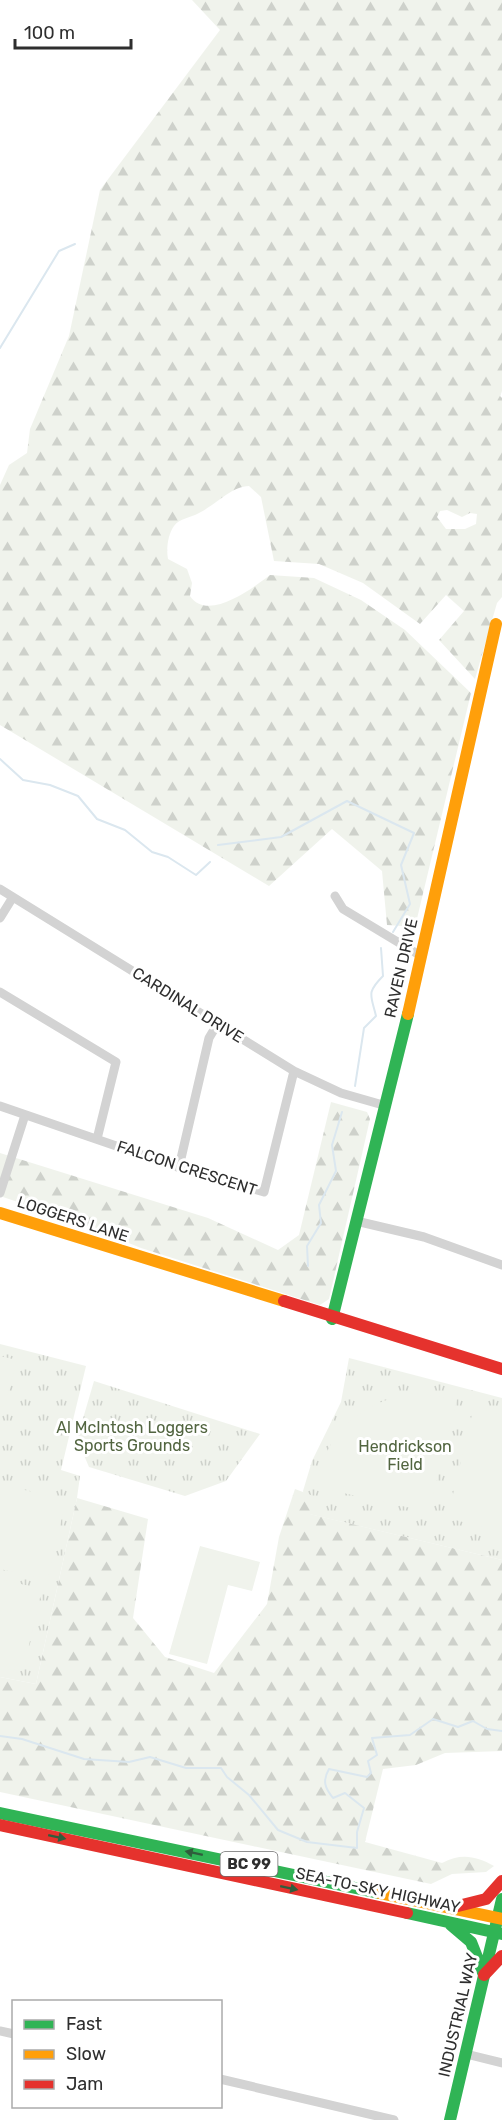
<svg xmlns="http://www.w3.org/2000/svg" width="502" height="2120" font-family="Rubik,sans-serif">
<defs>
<pattern id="grass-tufts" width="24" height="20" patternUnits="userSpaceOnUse" patternTransform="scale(1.5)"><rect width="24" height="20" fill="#f0f3ec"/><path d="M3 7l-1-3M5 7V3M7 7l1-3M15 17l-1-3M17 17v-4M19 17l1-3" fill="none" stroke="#ced1cb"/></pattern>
<pattern id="forest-firs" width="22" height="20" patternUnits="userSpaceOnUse" patternTransform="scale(1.5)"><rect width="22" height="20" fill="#f0f3ec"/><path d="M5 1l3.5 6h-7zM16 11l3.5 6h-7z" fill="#ced1cb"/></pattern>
</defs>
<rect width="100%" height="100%" fill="#fff"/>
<path fill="url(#grass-tufts)" d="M 0,1344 L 86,1366 L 61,1470 L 80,1476 L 77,1498 L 36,1684 L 0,1677 Z
M 349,1358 L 502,1398 L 502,1560 L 309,1514 L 303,1491 L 312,1461 L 341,1402 Z
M 94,1381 L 260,1434 L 226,1481 L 185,1496 L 89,1467 L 77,1439 Z"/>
<path fill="url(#forest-firs)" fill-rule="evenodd" d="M 192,0 L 502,0 L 502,391 L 500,396 L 502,398 L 502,597 L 497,603 L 475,679 L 439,640 L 464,611 L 446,595 L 420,624 L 363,583 L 319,564 L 274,561 L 261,497 L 249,486 C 232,486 214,506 199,513 C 190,518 180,518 174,526 C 168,534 166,549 168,559 L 187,569 L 192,583 L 190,596 C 208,623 254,587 270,575 L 314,578 L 361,600 L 405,630 L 471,693 L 415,927 L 387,925 L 382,871 L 332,829 L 269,886 L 0,725 L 0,485 L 9,465 L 27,453 L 30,429 L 69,336 L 100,190 L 220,30 ZM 447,510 L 462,517 L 470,513 L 477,514 L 476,524 L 465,529 L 446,529 L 437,517 L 440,511 Z
M 331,1102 L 367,1112 L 370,1119 L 329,1299 L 320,1305 L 141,1248 L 77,1222 L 0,1196 L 0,1153 L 208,1218 L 278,1250 L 299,1235 Z
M 295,1489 L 311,1495 L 310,1514 L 502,1560 L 502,1751 L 445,1753 L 416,1765 L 383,1769 L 365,1842 L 442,1863 C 461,1853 476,1856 494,1866 L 486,1872 L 452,1874 L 431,1884 L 0,1792 L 0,1677 L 36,1684 L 77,1498 L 148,1519 L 133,1618 L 165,1657 L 214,1673 L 267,1604 L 279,1537 Z"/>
<path fill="#f0f3ec" d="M 0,1356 L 17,1360 L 5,1405 L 0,1407 Z
M 413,1393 L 457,1399 L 431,1504 L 420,1510 L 316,1487 C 326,1432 358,1403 413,1393 Z
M 474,1406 L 502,1415 L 502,1532 L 455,1520 L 449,1511 Z
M 0,1484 L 66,1500 L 47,1580 L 0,1569 Z
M 200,1546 L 260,1562 L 252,1591 L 228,1585 L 207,1664 L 169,1654 Z
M 0,1579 L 42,1589 L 23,1671 L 0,1666 Z"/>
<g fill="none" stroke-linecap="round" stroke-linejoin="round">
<path stroke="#dbe7ef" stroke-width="2" d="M 0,348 L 59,251 L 75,244
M 0,759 L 23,780 L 50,785 L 78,796 L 97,819 L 125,830 L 152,852 L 168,857 L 196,875 L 210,862
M 218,845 L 281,837 L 347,801 L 414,833 L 401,865 L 410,904 L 393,932
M 355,1086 L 364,1028 L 376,1016 C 371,995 366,993 383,976 L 381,948
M 308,1266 L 307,1246 L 321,1223 L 319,1205 L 336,1171 L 332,1145 L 342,1112
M 0,1736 L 22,1739 L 84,1759 L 129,1762 L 150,1757 L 186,1768 L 221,1768 L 227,1777 L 249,1795 L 278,1830 L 307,1842 L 357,1848 L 357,1832 L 364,1808 L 345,1793 L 333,1798 C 325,1788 322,1781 329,1769 L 367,1777 L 371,1773 L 368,1761 L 377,1755 L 372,1738 L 410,1735 L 433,1719 L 458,1727 L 473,1721 L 487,1729 L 502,1731"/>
<path stroke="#d3d3d3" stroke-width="9" d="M 0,889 L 294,1071 L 341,1093 L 383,1105
M 335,896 L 343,909 L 421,956
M 0,918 L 13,897
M 0,992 L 116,1062 L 97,1139
M 0,1106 L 186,1170 L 264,1192 L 294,1071
M 179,1167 L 209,1038 L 218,1023
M 0,1193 L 25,1115
M 356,1221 L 424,1237 L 502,1265
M 0,2031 L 14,2034
M 466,2054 L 502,2063
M 220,2079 L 394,2120"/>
<path stroke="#30b455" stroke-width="12" d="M 332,1319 L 408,1014
M 0,1813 L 379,1893
M 407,1913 L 502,1934
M 451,1925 L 471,1942 L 484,1975
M 450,2120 L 502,1899"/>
<path stroke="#ff9f0a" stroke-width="12" d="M 408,1014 L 496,624
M 0,1213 L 284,1301
M 379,1893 L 502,1919"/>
<path stroke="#e5322d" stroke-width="12" d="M 284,1301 L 502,1369
M 0,1825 L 407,1913
M 458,1906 L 486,1899 L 502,1881
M 484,1975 L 502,1956"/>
</g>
<defs><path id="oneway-solid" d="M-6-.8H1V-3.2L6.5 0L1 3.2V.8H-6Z" transform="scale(1.5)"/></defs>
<g fill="#2f5d3c">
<use href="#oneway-solid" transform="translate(57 1837) rotate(12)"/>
<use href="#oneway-solid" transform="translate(194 1853) rotate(-168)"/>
<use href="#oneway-solid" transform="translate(289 1888) rotate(12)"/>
</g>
<g text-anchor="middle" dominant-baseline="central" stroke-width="6" stroke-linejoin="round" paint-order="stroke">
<rect fill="#fff" stroke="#6d6d6d" stroke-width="1.5" x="220.5" y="1852" width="57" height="24" rx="4.5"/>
<g font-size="15" font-weight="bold" fill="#2e2e2e">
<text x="249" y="1864">BC 99</text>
</g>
<g font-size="16" fill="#2e2e2e" stroke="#fff">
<text transform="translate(401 968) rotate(-77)">RAVEN DRIVE</text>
<text transform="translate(188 1005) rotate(32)">CARDINAL DRIVE</text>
<text transform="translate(187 1168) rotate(18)">FALCON CRESCENT</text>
<text transform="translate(73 1219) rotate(18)">LOGGERS LANE</text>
<text transform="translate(378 1890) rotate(12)">SEA-TO-SKY HIGHWAY</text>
<text transform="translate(458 2015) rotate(-77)">INDUSTRIAL WAY</text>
</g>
<g font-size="16" fill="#526540" stroke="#fff">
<text x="132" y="1427">Al McIntosh Loggers<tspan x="132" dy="18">Sports Grounds</tspan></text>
<text x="405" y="1446">Hendrickson<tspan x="405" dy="18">Field</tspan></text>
</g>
</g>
<rect x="12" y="2000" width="210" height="108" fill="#ffffff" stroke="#ababab" stroke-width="1.5"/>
<rect x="24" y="2020" width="30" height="9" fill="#30b455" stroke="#ababab" stroke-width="1.5"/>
<text x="66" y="2030" font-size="18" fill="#2e2e2e">Fast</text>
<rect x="24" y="2050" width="30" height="9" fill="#ff9f0a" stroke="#ababab" stroke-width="1.5"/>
<text x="66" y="2060" font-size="18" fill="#2e2e2e">Slow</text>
<rect x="24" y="2080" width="30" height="9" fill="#e5322d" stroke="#ababab" stroke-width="1.5"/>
<text x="66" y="2090" font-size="18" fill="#2e2e2e">Jam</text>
<path d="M15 39v9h116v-9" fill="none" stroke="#2e2e2e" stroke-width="3"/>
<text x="24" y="39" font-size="18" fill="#2e2e2e" stroke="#ffffff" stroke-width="4.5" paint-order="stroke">100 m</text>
</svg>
